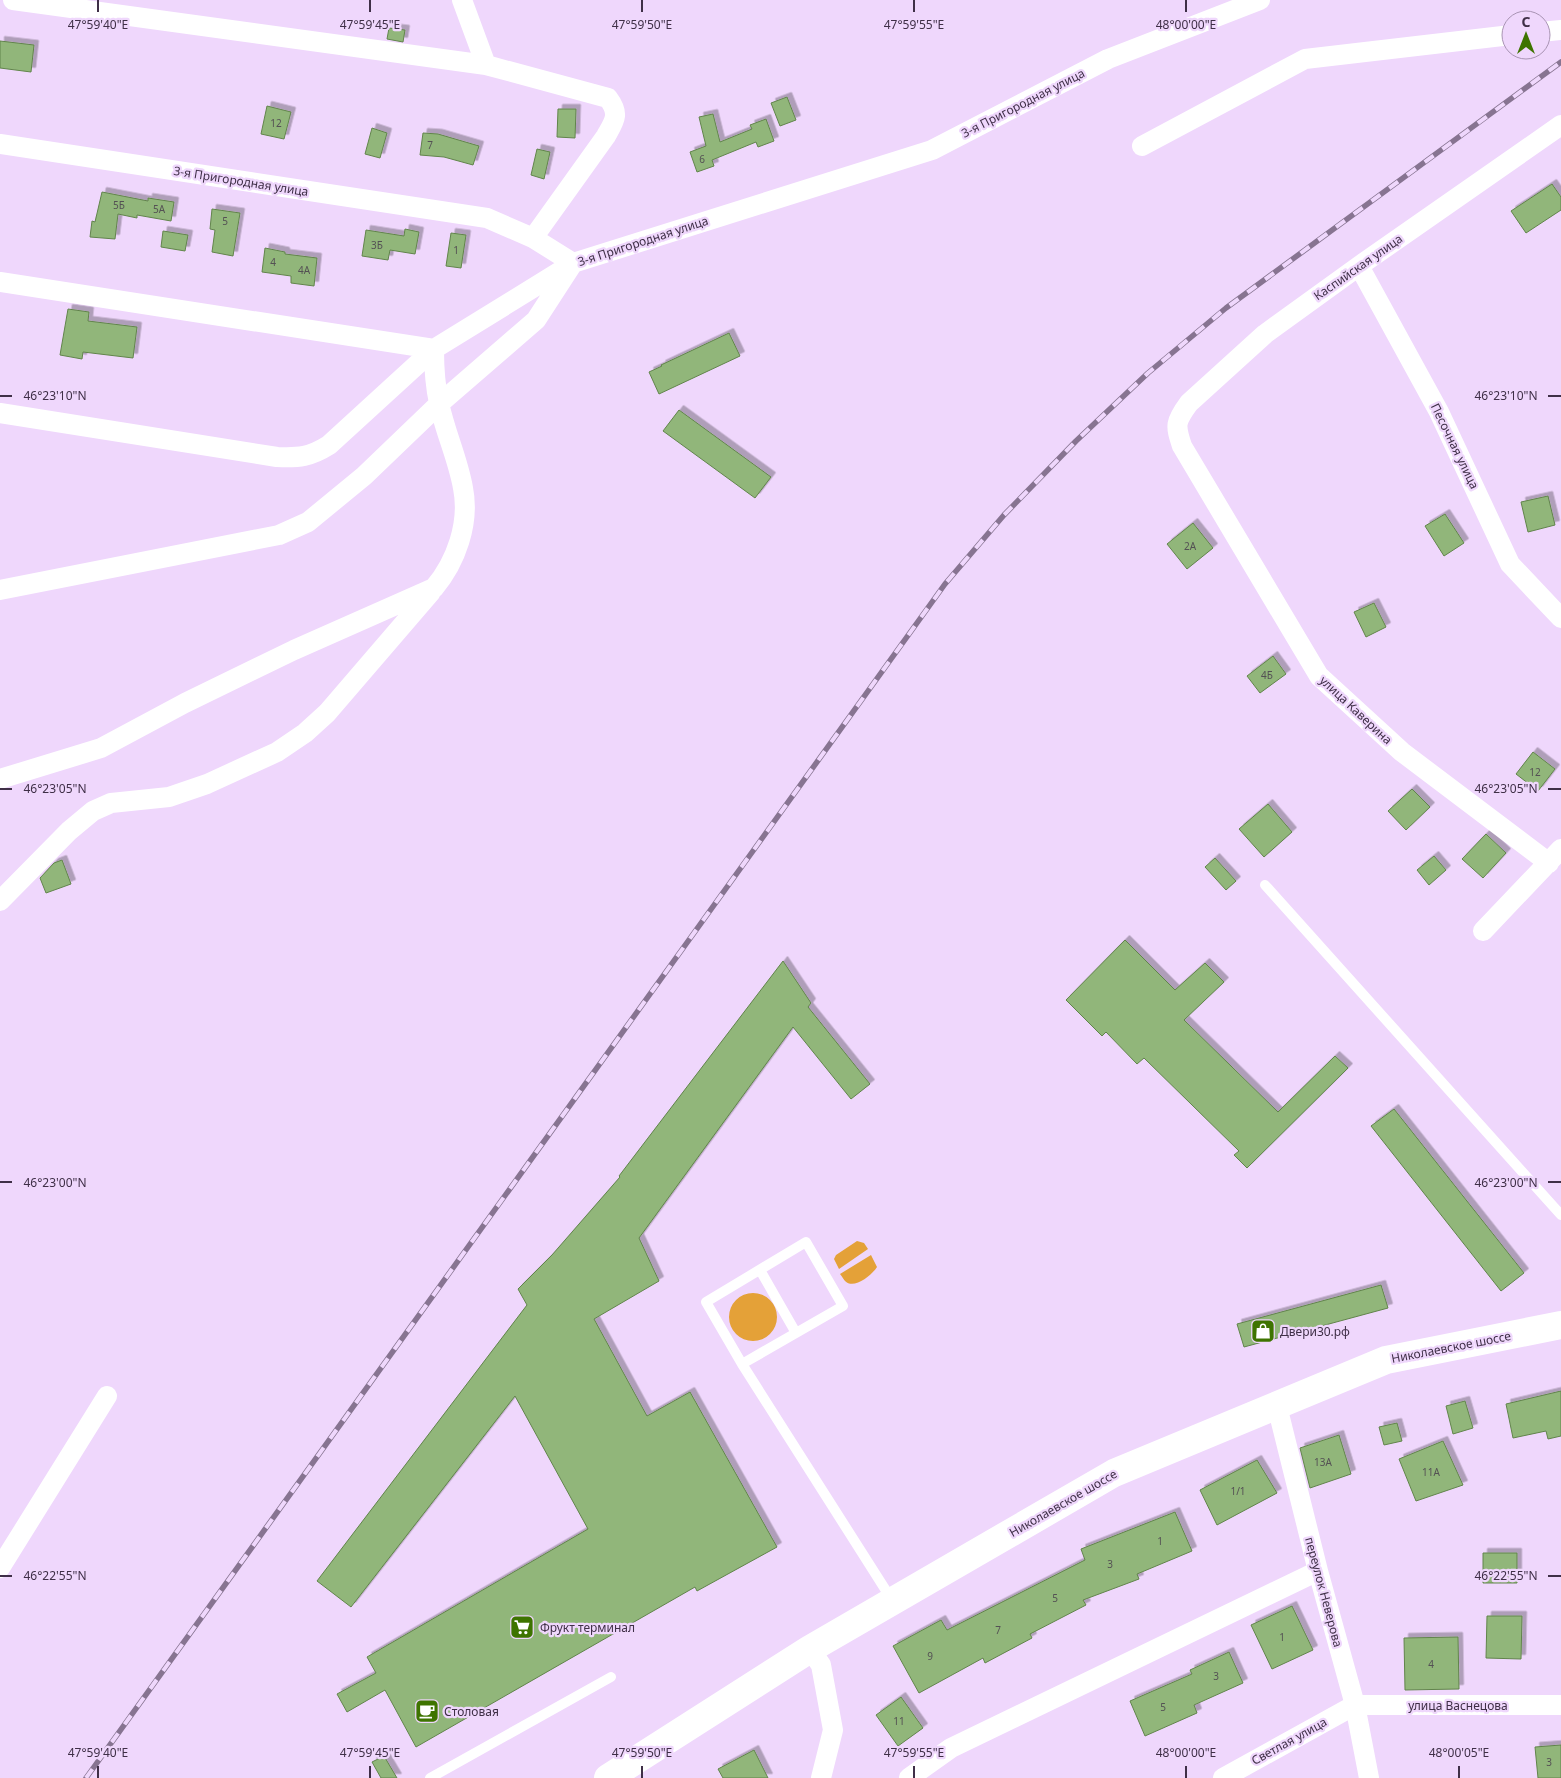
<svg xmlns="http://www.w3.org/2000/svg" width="1561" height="1778" font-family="'Noto Sans',sans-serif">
<defs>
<filter id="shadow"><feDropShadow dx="4.5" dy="-4.5" stdDeviation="0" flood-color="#0004"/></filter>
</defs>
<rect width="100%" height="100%" fill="#efd7fc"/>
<path fill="#e4a138" d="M 857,1241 L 864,1243 L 868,1249 L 839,1269 L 834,1259 L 836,1255 Z
M 871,1255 L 877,1267 C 872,1275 854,1290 845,1281 C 843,1279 842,1276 840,1274 Z
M729 1317a24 24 0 1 1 48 0a24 24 0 1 1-48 0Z"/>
<path fill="#91b67a" stroke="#61844b" filter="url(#shadow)" d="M 389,28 L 405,30 L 403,42 L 387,39 Z
M 0,41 L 34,45 L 31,72 L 0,68 Z
M 787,97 L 796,120 L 780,126 L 771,103 Z
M 267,106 L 291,112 L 284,139 L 261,134 Z
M 558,109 L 576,109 L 575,138 L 557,137 Z
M 713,114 L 720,142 L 752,129 L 750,125 L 766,119 L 774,141 L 758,147 L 756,142 L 712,160 L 714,166 L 697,172 L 690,152 L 706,146 L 699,117 Z
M 372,128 L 387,133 L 380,158 L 365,154 Z
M 423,133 L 438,134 L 479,146 L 473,165 L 444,157 L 420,155 Z
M 537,149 L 550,152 L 544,179 L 531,175 Z
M 1552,184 L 1561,197 L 1561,210 L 1526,233 L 1511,211 Z
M 102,192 L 148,201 L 148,198 L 174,202 L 171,221 L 137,215 L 137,218 L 118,214 L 115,239 L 90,237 L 92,221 L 95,222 Z
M 212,209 L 240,213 L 233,256 L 212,252 L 215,230 L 210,229 Z
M 405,229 L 419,232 L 415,254 L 390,250 L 388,260 L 362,256 L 366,230 L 404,236 Z
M 163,231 L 188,235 L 185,251 L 161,247 Z
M 451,233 L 466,235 L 461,268 L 446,266 Z
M 265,248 L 285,252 L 285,254 L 317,258 L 314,286 L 291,283 L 291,276 L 262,272 Z
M 68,309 L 89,312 L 88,321 L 137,327 L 133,358 L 83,352 L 82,359 L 60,355 Z
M 729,333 L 740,356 L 659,394 L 649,372 L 662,366 L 661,365 Z
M 679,410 L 771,477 L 755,498 L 663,431 Z
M 1548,496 L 1555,525 L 1528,532 L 1521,502 Z
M 1445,514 L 1464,543 L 1444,556 L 1425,526 Z
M 1193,523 L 1213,548 L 1187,569 L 1167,544 Z
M 1374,603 L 1386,627 L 1366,637 L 1354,612 Z
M 1273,656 L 1286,674 L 1260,693 L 1247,676 Z
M 1533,752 L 1555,769 L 1538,791 L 1516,774 Z
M 1412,789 L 1430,807 L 1406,830 L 1388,811 Z
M 1268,804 L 1292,832 L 1264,857 L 1239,829 Z
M 1486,834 L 1506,853 L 1483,878 L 1462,859 Z
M 1434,856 L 1446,870 L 1429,885 L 1417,870 Z
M 1215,858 L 1236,881 L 1226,890 L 1205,867 Z
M 62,860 L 71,884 L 46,893 L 40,878 L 54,863 Z
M 1125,940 L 1175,990 L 1205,963 L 1224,982 L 1184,1020 L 1278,1112 L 1335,1056 L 1348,1068 L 1247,1168 L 1234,1155 L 1239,1151 L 1144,1058 L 1137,1064 L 1106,1032 L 1102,1036 L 1066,1000 Z
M 783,961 L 811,1003 L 808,1007 L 870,1084 L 851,1099 L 793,1027 L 639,1238 L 659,1281 L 594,1319 L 647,1416 L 690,1392 L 777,1547 L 697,1591 L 695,1587 L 416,1747 L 385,1690 L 347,1712 L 337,1694 L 376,1673 L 367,1657 L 588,1529 L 515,1396 L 351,1607 L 317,1581 L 527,1305 L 518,1289 L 552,1255 L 620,1177 L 619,1176 Z
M 1394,1109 L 1524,1273 L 1501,1291 L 1371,1126 Z
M 1381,1285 L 1388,1308 L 1244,1347 L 1237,1324 Z
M 1561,1391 L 1561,1436 L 1548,1439 L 1546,1431 L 1513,1438 L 1506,1404 Z
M 1465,1401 L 1473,1428 L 1453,1434 L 1446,1406 Z
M 1397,1423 L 1402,1441 L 1384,1445 L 1379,1427 Z
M 1339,1435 L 1351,1474 L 1310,1488 L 1300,1448 Z
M 1443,1441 L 1463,1485 L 1416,1501 L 1399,1459 Z
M 1257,1460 L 1277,1493 L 1217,1525 L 1200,1490 Z
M 1175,1512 L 1192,1551 L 1137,1574 L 1139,1579 L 1083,1600 L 1086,1605 L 1030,1634 L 1032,1638 L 985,1663 L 983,1658 L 919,1693 L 893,1646 L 941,1620 L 947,1630 L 1085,1560 L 1081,1549 Z
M 1483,1553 L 1517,1553 L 1517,1583 L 1483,1583 Z
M 1292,1606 L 1313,1650 L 1272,1669 L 1251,1625 Z
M 1487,1616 L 1522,1616 L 1521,1659 L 1486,1658 Z
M 1458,1637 L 1459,1689 L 1405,1690 L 1404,1638 Z
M 1229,1652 L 1243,1683 L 1194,1705 L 1197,1713 L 1145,1736 L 1130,1701 L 1192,1674 L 1190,1670 Z
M 901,1697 L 923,1728 L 898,1746 L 876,1715 Z
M 1561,1745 L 1561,1778 L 1538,1778 L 1535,1747 Z
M 754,1750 L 768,1778 L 723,1778 L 718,1769 Z
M 384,1756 L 397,1778 L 381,1778 L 372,1762 Z"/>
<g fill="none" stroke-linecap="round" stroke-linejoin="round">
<path stroke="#fff" stroke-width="10" d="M 1265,885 L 1561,1215
M 760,1270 L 796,1333
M 742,1364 L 843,1306 L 806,1242 L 706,1302 L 742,1364 L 892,1600
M 430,1778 L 611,1677"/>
<path stroke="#fff" stroke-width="20" d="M 13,0 L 486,65 L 462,0
M 1541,32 L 1561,30
M 486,65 L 608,98 C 620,114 615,120 606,136 L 533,238
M 0,144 L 487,218 L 533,238 L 573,263 L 932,150 L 1108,59 L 1260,0
M 1142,146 L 1305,59 L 1511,35
M 1359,266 L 1439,412 L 1510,564 L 1561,618
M 0,282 L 434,349 C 434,368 435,385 439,403 C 445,432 458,459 463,488 C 470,523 456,562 434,588 L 294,650 L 185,703 L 101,748 L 0,779
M 0,413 L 277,457 C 299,458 310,457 329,445 L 434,349 L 567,267
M 0,590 L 279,535 L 308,522 L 364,476 L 439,404 L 536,320 L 573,263
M 1549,863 L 1402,752 L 1319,676 L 1182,446 C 1175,425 1175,422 1189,403 L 1265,334 L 1359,266 L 1561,125
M 0,901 L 69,831 L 93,811 L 111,803 L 169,797 L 207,784 L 277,752 L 305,733 L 327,713 L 431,592
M 1483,931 L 1561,849
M 1277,1406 L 1318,1571 L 1355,1705 L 1369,1778
M 0,1568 L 107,1396
M 810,1649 L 821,1665 L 833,1730 L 821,1778
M 909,1778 L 951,1748 L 1318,1571
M 1223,1778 L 1355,1705 L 1561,1705"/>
<path stroke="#fff" stroke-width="28" d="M 608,1778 L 810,1649 L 1114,1473 L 1386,1360 L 1561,1325"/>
<g stroke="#877491" stroke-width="5.5">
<path id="rail" d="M 86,1778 L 945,584 L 1004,515 L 1076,441 L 1148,373 L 1226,308 L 1561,62"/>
</g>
<use href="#rail" stroke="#efd7fc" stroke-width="4" stroke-dasharray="11" stroke-linecap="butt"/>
</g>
<path fill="none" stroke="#3f2f47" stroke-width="2" d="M 98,0 L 98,12M 370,0 L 370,12M 642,0 L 642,12M 914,0 L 914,12M 1186,0 L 1186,12M 0,396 L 12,396M 1548,396 L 1561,396M 0,789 L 12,789M 1548,789 L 1561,789M 0,1182 L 12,1182M 1548,1182 L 1561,1182M 0,1576 L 12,1576M 1548,1576 L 1561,1576M 98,1766 L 98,1778M 370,1766 L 370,1778M 642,1766 L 642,1778M 914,1766 L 914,1778M 1186,1766 L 1186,1778M 1459,1766 L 1459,1778"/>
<defs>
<g id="shop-square" transform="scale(1.25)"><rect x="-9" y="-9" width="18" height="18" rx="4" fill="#3e7400" stroke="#efd7fc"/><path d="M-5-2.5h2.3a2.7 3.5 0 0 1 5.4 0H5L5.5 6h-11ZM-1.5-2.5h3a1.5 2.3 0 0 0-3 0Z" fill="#fff"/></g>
<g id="supermarket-square" transform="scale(1.25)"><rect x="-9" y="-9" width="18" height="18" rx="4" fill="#3e7400" stroke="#efd7fc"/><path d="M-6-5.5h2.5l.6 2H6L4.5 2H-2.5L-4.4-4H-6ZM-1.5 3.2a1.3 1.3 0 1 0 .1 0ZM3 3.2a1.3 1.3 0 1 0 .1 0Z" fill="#fff"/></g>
<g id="cafe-square" transform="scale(1.25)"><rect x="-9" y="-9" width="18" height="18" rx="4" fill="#3e7400" stroke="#efd7fc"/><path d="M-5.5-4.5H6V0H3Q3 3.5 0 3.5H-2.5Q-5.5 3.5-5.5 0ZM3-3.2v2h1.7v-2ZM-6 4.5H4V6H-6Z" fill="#fff"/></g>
</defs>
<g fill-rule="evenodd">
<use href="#shop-square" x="1263" y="1331"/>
<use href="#supermarket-square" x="522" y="1627"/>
<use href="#cafe-square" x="427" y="1711"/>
</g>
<g text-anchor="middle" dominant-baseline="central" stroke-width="4.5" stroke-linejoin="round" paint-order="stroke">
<g font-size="10" fill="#545154">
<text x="276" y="123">12</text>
<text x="430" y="145">7</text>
<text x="702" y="159">6</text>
<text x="119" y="205">5Б</text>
<text x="159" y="209">5А</text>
<text x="225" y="221">5</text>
<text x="377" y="245">3Б</text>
<text x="456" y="250">1</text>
<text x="273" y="262">4</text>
<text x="304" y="270">4А</text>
<text x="1190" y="546">2А</text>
<text x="1267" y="675">4Б</text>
<text x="1535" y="772">12</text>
<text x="1323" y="1462">13А</text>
<text x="1431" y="1472">11А</text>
<text x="1238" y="1491">1/1</text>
<text x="1160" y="1541">1</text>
<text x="1110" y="1564">3</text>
<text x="1055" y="1598">5</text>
<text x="998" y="1630">7</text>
<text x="1282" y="1637">1</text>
<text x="930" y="1656">9</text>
<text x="1431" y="1664">4</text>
<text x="1216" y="1676">3</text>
<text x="1163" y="1707">5</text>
<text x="899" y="1721">11</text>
<text x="1549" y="1762">3</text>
</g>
<g font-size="12" fill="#3f2f47" stroke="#efd7fc">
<text transform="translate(1023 103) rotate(-27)">3-я Пригородная улица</text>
<text transform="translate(241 181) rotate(9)">3-я Пригородная улица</text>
<text transform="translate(643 241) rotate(-18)">3-я Пригородная улица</text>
<text transform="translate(1358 267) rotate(-35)">Каспийская улица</text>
<text transform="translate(1455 446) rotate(64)">Песочная улица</text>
<text transform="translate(1356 710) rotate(43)">улица Каверина</text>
<text transform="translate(1451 1347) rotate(-11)">Николаевское шоссе</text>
<text transform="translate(1063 1503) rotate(-30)">Николаевское шоссе</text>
<text transform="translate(1324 1592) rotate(75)">переулок Неверова</text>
<text x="1458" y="1705">улица Васнецова</text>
<text transform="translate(1289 1741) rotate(-29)">Светлая улица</text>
</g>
<g font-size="12" fill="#3f2f47" stroke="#efd7fc" text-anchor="start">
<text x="1280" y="1331">Двери30.рф</text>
<text x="540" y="1627">Фрукт терминал</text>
<text x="444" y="1711">Столовая</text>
</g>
</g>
<g font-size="12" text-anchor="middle" fill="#3f2f47" stroke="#efd7fc" stroke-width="4.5" stroke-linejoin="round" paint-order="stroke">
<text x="98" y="29">47°59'40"E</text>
<text x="370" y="29">47°59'45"E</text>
<text x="642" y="29">47°59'50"E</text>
<text x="914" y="29">47°59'55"E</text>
<text x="1186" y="29">48°00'00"E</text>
<text x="55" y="400">46°23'10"N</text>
<text x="1506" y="400">46°23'10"N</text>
<text x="55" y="793">46°23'05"N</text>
<text x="1506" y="793">46°23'05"N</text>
<text x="55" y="1187">46°23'00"N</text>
<text x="1506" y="1187">46°23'00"N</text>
<text x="55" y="1580">46°22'55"N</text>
<text x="1506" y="1580">46°22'55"N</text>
<text x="98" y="1757">47°59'40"E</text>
<text x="370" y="1757">47°59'45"E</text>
<text x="642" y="1757">47°59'50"E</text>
<text x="914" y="1757">47°59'55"E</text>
<text x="1186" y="1757">48°00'00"E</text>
<text x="1459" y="1757">48°00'05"E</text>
</g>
<g transform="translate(1526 35)"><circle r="24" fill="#efd7fc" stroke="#a994b4"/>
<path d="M0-4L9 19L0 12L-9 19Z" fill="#3e7400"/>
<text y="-8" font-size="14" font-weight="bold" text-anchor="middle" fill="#3f2f47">С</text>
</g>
</svg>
